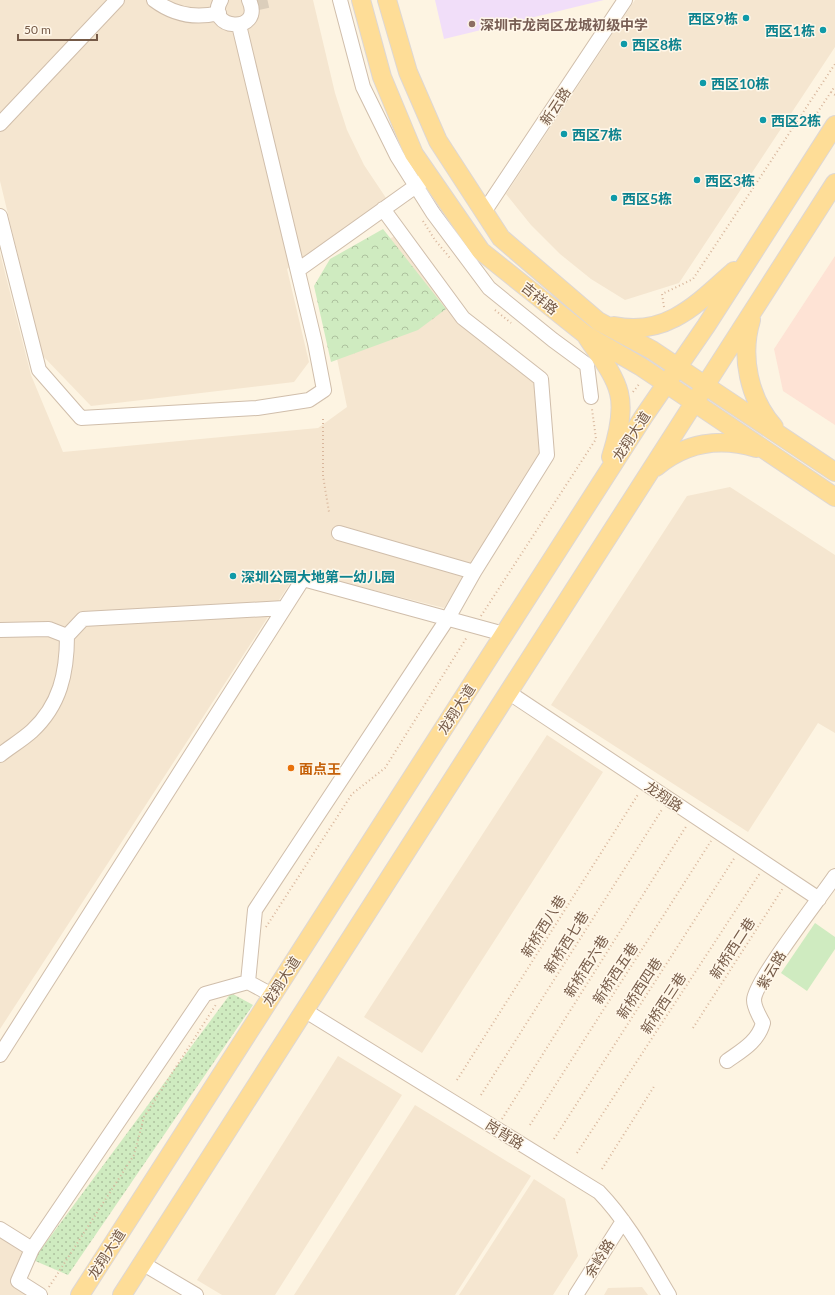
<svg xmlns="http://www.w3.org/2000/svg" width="835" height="1295" font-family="Lato,'Noto Sans SC',sans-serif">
<defs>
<pattern id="grass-dots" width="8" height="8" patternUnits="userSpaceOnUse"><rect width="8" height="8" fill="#cfebc0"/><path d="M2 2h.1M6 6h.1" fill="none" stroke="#adc19e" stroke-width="1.8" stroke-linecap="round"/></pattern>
<pattern id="park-crowns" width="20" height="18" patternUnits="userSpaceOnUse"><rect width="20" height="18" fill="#cfebc0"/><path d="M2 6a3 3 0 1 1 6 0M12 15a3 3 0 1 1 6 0" fill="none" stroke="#adc19e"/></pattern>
</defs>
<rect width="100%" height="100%" fill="#fdf4e2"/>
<path fill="#f5e6d0" d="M 0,0 L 313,0 L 335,93 L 347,130 L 364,165 L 386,198 L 287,269 L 309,362 L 294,382 L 91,406 L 42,355 L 0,181 Z
M 635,0 L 835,0 L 835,47 L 679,283 L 625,300 L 591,279 L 560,254 L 531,225 L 506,194 Z
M 395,236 L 458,322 L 536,384 L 539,455 L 444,608 L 298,571 L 0,1029 L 0,253 L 31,375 L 63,452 L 318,428 L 347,407 L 323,291 L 334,268 Z
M 730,487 L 835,555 L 835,733 L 818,723 L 748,832 L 551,705 L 687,496 Z
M 547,735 L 603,772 L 422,1053 L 364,1017 Z
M 338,1056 L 402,1095 L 275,1295 L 222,1295 L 197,1280 Z
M 415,1105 L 531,1176 L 455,1295 L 294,1295 Z
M 534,1179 L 565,1199 L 578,1256 L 553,1295 L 459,1295 Z
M 0,1238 L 23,1252 L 13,1280 L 29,1295 L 0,1295 Z
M 642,1287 L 648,1295 L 604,1295 L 608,1288 Z"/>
<path fill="#fee3d5" d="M 835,256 L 835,425 L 783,391 L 774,349 Z"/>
<path fill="#f1def9" d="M 435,0 L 604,0 L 444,39 Z"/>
<path fill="url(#grass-dots)" d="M 231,993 L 253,1005 L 68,1275 L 33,1260 Z"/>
<path fill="url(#park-crowns)" d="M 383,229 L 446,309 L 418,330 L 331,362 L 314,286 L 330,259 Z"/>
<path fill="#cfebc0" d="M 815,923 L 835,937 L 835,949 L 807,991 L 781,973 Z"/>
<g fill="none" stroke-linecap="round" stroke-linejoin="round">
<path stroke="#dbcebb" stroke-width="14" stroke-dasharray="14 7" stroke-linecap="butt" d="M 254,4 L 272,0"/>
<g stroke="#d0beab" stroke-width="16">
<path id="minor" d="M 154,0 C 174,15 195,19 219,13
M 221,0 C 203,30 265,35 249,0
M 340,0 L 363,87 L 397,156 L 433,213 L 489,288 L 553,340 L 587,365 L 591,397
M 0,124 L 117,0
M 484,212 L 625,0
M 0,216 L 39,370 L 81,418 L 257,408 L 309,400 L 324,390 L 315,343 L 239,25
M 298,270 L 423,181
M 339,533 L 474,572
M 0,630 L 49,629 L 67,636
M 508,692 L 819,899
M 0,755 C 10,747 22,740 32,731 C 60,705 67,673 67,636 L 83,619 L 284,608
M 248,982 L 272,995
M 304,1010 L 599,1192 C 628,1222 648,1260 669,1295
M 0,1055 L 303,579 L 504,634
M 727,1061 C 741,1051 758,1042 763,1023 C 760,1017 754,1008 754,1000 C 754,982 821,897 835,876
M 0,1229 L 32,1249 L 18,1281 L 40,1295
M 32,1249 L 205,994 L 248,982 L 255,910 L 448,618 L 474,572 L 547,455 L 541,379 L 463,318 L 383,209
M 142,1263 L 196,1295
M 576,1295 L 623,1221"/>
</g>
<g stroke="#ded7d3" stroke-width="20">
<path id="major" d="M 361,0 L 382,77 L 414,154 L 481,251 L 586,335 L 640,366 L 835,497
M 387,0 L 408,72 L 438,141 L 501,238 L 598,321 L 652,350 L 835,472
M 751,320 C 740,356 749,399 774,427
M 614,326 C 667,337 698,303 734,271
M 587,337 C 598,354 614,373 619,393 C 624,413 617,438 611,457
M 656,467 C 685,443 720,437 756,448
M 80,1295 L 644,416 L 706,326 L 835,125
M 122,1295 L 835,183"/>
</g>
<path stroke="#d8b69c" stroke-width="2" stroke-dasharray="1 3" stroke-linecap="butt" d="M 831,92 L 835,95
M 815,116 L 835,86
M 423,221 L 435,240 L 450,258
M 664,307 L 662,294 L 693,279 L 835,64
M 495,310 L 511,323
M 633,392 L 640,383
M 323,419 L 323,476 L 329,512
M 481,616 L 596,439 L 592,409
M 266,927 L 352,794 L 385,768 L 467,637
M 693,1028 L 783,888
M 457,1080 L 639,793
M 481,1095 L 663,808
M 502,1119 L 687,825
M 530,1125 L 711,841
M 554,1139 L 735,857
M 577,1153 L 760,873
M 602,1169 L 655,1085
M 49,1287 L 134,1155 L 144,1117 L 217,1003"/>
<use href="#minor" stroke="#fff" stroke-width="14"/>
<use href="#major" stroke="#fedd97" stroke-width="18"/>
</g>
<g fill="#0f9aa8" stroke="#fff7e9" stroke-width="1.5">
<circle cx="746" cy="18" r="4"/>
<circle cx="823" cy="30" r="4"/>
<circle cx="624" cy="44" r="4"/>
<circle cx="703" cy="83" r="4"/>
<circle cx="763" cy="120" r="4"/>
<circle cx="564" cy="134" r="4"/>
<circle cx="697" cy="180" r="4"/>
<circle cx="614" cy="198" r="4"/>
<circle cx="233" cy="576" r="4"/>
</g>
<circle fill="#8d6e63" stroke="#fff7e9" stroke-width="1.5" cx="472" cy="24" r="4"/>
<circle fill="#e8710a" stroke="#fff7e9" stroke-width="1.5" cx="291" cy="768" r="4"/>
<g text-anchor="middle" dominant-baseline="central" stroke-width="3" stroke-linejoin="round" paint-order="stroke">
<g font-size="14" font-weight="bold" fill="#0d838f" stroke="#fff7e9" text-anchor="start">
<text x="738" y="18" text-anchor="end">西区9栋</text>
<text x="815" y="30" text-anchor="end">西区1栋</text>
<text x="632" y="44">西区8栋</text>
<text x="711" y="83">西区10栋</text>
<text x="771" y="120">西区2栋</text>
<text x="572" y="134">西区7栋</text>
<text x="705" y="180">西区3栋</text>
<text x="622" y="198">西区5栋</text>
<text x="241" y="576">深圳公园大地第一幼儿园</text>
</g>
<g font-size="14" font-weight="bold" fill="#785e54" stroke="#fff7e9" text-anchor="start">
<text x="480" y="24">深圳市龙岗区龙城初级中学</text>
</g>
<g font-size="14" fill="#755a47" stroke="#fff7e9">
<text transform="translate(555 106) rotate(-56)">新云路</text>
<text transform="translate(540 298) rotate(39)">吉祥路</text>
<text transform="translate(631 436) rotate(-57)">龙翔大道</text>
<text transform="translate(456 709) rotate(-57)">龙翔大道</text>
<text transform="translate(664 796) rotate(34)">龙翔路</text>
<text transform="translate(543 926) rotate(-58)">新桥西八巷</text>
<text transform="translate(566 942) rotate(-58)">新桥西七巷</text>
<text transform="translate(732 948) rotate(-57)">新桥西二巷</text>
<text transform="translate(586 966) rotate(-58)">新桥西六巷</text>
<text transform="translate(771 970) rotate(-59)">紫云路</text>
<text transform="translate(615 973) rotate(-57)">新桥西五巷</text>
<text transform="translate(281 981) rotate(-57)">龙翔大道</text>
<text transform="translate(639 988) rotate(-57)">新桥西四巷</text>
<text transform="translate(663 1003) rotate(-57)">新桥西三巷</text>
<text transform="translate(505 1134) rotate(32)">岗背路</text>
<text transform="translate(106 1254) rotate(-57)">龙翔大道</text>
<text transform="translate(599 1258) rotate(-58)">余岭路</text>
</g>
<g font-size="14" font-weight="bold" fill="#c56008" stroke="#fff7e9" text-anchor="start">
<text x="299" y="768">面点王</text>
</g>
</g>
<path d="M18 34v6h79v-6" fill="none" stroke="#755a47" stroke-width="2"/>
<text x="24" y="34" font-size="12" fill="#755a47" stroke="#fff7e9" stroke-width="3" paint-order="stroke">50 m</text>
</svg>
